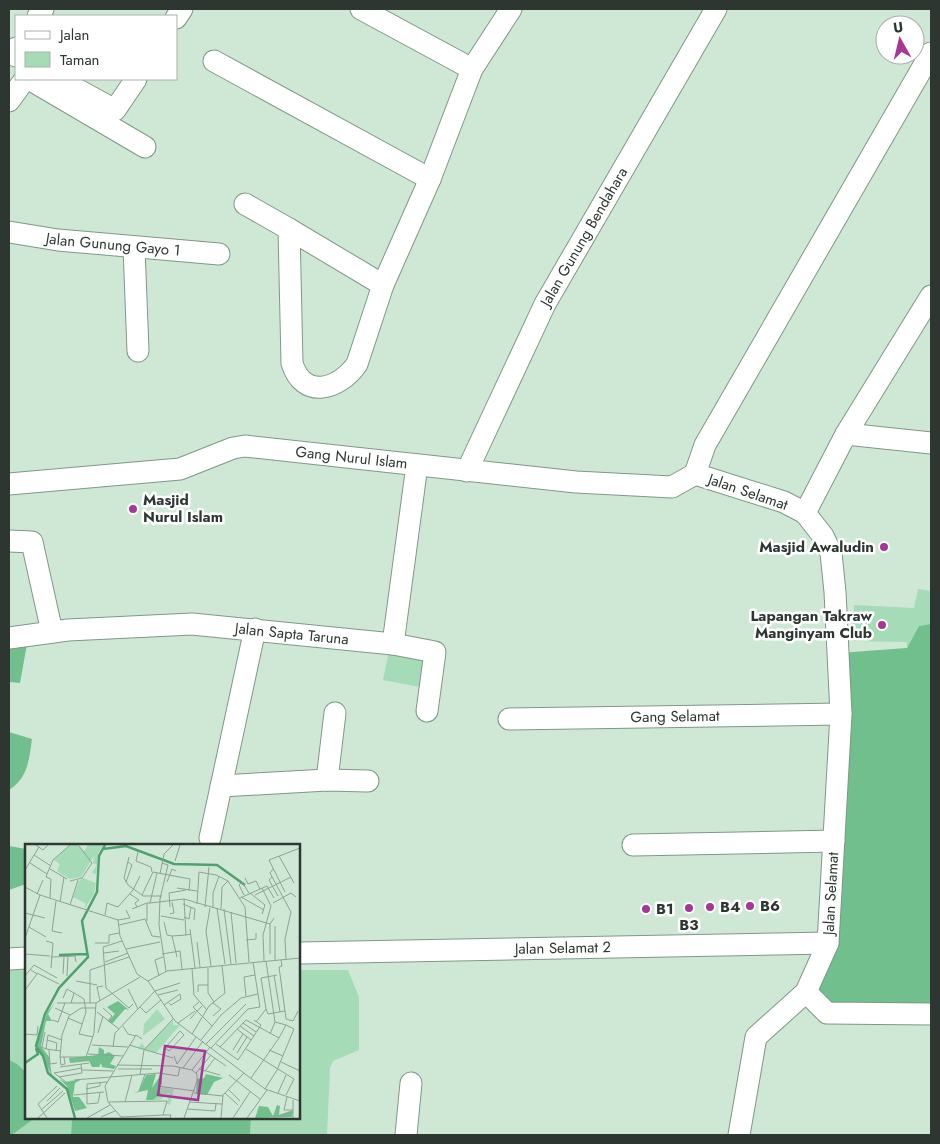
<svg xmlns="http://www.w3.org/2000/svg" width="940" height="1144" font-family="Jost,sans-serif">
<rect width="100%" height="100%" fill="#cfe8d6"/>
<path fill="#a5dbb6" d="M 918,589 L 931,591 L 931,624 L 919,626 L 907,648 L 907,642 L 852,641 L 854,605 L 914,608 Z
M 390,647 L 426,654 L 425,688 L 383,680 Z
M 9,966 L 26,967 L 26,1072 L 17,1064 L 9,1060 Z
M 299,970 L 348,970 L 359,997 L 359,1050 L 333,1061 L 330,1068 L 327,1135 L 250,1135 L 251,1118 L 299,1118 Z
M 35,1118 L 72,1118 L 71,1135 L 12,1135 Z"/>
<path fill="#70bf8c" d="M 931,624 L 931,1014 L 858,1015 L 806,992 L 828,943 L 839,653 L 907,648 L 919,626 Z
M 27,644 L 20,683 L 9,682 L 9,645 Z
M 9,732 L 32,739 C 29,760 28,778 9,790 Z
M 9,846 L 26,849 L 26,884 L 9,890 Z
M 9,1060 L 17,1064 L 26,1072 L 26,1118 L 35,1118 L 12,1135 L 9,1135 Z
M 72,1118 L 251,1118 L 250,1135 L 71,1135 Z"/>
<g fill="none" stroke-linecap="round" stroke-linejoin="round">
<g stroke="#809787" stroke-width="23">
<g id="minor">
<path d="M 361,9 L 472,69"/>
<path d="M 38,16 L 43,9"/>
<path d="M 176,18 L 182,9"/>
<path d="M 16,48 L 12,54 L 16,56"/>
<path d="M 214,61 L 430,179"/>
<path d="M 29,79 L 145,147"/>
<path d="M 58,79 L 115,110 L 136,79"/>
<path d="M 9,101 L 25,79"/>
<path d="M 245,204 L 289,229 L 292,363 C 303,400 339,390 357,364 L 383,285 L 430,179 L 472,69 L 511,9"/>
<path d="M 289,229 L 383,285"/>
<path id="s1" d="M 9,232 L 58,240 L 219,254"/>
<path d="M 134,247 L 138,351"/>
<path d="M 846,434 L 931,443"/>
<path id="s2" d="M 467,471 L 545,304 L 716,9"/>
<path id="s3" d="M 9,484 L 180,469 L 233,448 L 245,446 L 576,482 L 672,487 L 695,474"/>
<path d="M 805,513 L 846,434 L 931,296"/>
<path d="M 9,541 L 32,542 L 52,632"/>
<path id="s4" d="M 9,638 L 68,630 L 192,624 L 393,644 L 417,465"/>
<path d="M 393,644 L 435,652 L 427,711"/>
<path id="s5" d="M 509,719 L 841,714"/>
<path d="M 327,780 L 335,713"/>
<path d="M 221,786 L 327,780 L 368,781"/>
<path d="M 210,838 L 255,629"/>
<path d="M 633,845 L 834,841"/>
<path id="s6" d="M 299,953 L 828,943"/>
<path d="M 9,959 L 26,958"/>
<path d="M 806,992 L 827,1013 L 931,1014"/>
<path d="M 406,1135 L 411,1083"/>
<path id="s7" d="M 739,1135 L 756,1037 L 806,992 L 828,943 L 841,714 L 835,592 L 831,553 L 823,536 L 805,513 L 784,502 L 695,474 L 705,445 L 931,53"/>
</g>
</g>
<use href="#minor" stroke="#fff" stroke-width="21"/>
</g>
<g fill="#a63795" stroke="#fff" stroke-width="2">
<circle cx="133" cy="509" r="5"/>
<circle cx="884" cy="547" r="5"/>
<circle cx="882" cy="625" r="5"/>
<circle cx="750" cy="906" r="5"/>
<circle cx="710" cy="907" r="5"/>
<circle cx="689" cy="908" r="5"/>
<circle cx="646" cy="909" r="5"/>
</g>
<g text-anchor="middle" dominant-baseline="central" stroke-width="5" stroke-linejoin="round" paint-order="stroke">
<g font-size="15" fill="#2d3630" stroke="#fff">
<text stroke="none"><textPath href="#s2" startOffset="262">Jalan Gunung Bendahara</textPath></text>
<text stroke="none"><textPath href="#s1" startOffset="105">Jalan Gunung Gayo 1</textPath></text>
<text stroke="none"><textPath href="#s3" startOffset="348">Gang Nurul Islam</textPath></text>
<text transform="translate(748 492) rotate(19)">Jalan Selamat</text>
<text stroke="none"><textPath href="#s4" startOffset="284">Jalan Sapta Taruna</textPath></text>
<text stroke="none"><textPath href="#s5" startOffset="166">Gang Selamat</textPath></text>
<text stroke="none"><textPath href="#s7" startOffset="270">Jalan Selamat</textPath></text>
<text stroke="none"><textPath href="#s6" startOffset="264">Jalan Selamat 2</textPath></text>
</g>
<g font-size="15" font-weight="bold" fill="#2d3630" stroke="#fff" text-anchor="start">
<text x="143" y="500">Masjid<tspan x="143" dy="17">Nurul Islam</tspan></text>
<text x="874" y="547" text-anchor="end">Masjid Awaludin</text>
<text x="872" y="616" text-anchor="end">Lapangan Takraw<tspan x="872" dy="17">Manginyam Club</tspan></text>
<text x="760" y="906">B6</text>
<text x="720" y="907">B4</text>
<text x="656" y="909">B1</text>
<text x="689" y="925" text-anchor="middle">B3</text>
</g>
</g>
<g transform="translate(25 844)">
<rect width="275" height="275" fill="#cfe8d6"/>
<path d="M 45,1 L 53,1 L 59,7 L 63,1 L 78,1 L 73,10 L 71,30 L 67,29 L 72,21 L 68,19 L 69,12 L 56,33 L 45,35 L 32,27 L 35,20 L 29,16 ZM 58,34 L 71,39 L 69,50 L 60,64 L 60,59 L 48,53 L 54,37 ZM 132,165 L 140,175 L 118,192 L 119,180 ZM 148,176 L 148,181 L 155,181 L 131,209 L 113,204 L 117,199 L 120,204 ZM 133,243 L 149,245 L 145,261 L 142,260 L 144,249 L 135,256 L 128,256 L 135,249 Z" fill="#a5dbb6"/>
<path d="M 93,157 L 104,166 L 100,165 L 87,180 L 83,177 L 90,170 L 82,163 ZM 30,158 L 23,170 L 27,177 L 21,177 L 16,202 L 24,213 L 27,232 L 12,201 L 22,169 ZM 74,203 L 79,206 L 79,210 L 84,208 L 90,212 L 85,220 L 91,222 L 89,225 L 77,223 L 76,219 L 74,223 L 67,223 L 64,217 L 45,219 L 44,214 L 73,211 ZM 137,229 L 137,240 L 132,246 L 136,249 L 128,256 L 121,256 L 123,246 L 109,249 L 114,247 L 121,231 L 131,230 L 127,244 ZM 181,230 L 198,234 L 189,238 L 182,251 L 171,250 L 172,235 L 179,234 ZM 34,235 L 40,238 L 57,235 L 50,239 L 48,253 L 54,253 L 62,264 L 50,267 L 42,242 ZM 252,261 L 255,262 L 254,271 L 268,266 L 267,273 L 230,274 L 234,262 L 243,263 L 248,272 Z" fill="#70bf8c"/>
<path fill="none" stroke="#51a06f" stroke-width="2.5" d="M 78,5 L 101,2 L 149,20 L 192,21 L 220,41M 34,111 L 62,110M 0,219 L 13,210 L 11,204M 50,274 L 42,245 L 23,229 L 18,212 L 11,202 L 20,170 L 34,144 L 63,113 L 57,77 L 72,48 L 74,12 L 80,1"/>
<path fill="none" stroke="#8ea194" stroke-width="1" d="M 11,1 L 18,6 L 23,1M 113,8 L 111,17 L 126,23 L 127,28M 9,11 L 26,22M 254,12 L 269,39M 104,13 L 99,34 L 103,41 L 118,52 L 137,52M 150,17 L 155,1M 5,19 L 22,30 L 28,16 L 45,1M 137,19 L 143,21 L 135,55 L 134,81 L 141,127M 25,25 L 42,35M 248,25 L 245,29 L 266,68 L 260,95 L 261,115M 0,26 L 14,3M 22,30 L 21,33 L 26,35 L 25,54M 135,30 L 139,10 L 148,1M 247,33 L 244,36 L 253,52M 220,34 L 223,40 L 231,37 L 235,45M 45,37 L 57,34 L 67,19 L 54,2M 101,38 L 107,21 L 103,18M 142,38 L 147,25 L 151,27M 0,43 L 15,51 L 93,76 L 95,92 L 112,130 L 123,137 L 142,127 L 275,114M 152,44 L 172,47M 237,44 L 246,62 L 238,91 L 239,117M 260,48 L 244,16 L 275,4M 225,49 L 240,61 L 237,70M 12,50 L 18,36M 105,50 L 114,56 L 110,59 L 112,63M 117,51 L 128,28 L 165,35 L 164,47M 219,51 L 214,41 L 217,38 L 224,49M 230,51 L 266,33M 216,53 L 239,66M 215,54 L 242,42 L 249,54M 159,55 L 161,91 L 166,90M 31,57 L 27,87 L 37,89M 35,58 L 39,33M 125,59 L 159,55 L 245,80 L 249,74M 248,59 L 266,49 L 271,53M 158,60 L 170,65 L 169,76M 172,60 L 174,28 L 191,31 L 203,37 L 220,63 L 224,118M 45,61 L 53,36M 145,63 L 144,49 L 161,46M 180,63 L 184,23M 185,64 L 181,87 L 186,122M 188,64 L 188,49 L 194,32M 192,64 L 200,120M 107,65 L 122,59M 196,65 L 197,43 L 203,37M 199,65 L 206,120M 206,68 L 211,119M 0,69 L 20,74M 145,70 L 149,69 L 147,58M 80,71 L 82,59 L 93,63 L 108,46 L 115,32M 136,72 L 159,76M 159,73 L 164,75 L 166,63M 93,76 L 105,74 L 101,66M 122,77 L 122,59 L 125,59 L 132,29M 139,78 L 142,91 L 147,92M 94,81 L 120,75 L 127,92 L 135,93M 250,82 L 250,116M 4,83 L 21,93M 165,85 L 170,124M 0,94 L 15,51M 221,96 L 231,95 L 231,89M 21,97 L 28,99 L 26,124M 97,97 L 78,103 L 81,144 L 104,164 L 108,160M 172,98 L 175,123M 70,99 L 84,99 L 84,91 L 94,89M 101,105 L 135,98M 79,109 L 94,107M 0,110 L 25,112M 137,110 L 155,107 L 157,125M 245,110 L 245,80M 26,113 L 50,112 L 51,118M 152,113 L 147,92 L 161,91M 241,117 L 250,178 L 245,190M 80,118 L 103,109M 167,124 L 169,151 L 182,166M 183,124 L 183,149 L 189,158M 12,129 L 34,140M 38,130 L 39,113M 249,131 L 255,168M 0,132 L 9,121 L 32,134M 42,132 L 43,112M 134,132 L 130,116 L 138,113M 51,137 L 72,141M 123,137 L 150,177 L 240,245 L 275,257M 103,145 L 113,165M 0,146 L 12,130 L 6,126M 173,148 L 173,141 L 183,141M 49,149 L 59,155 L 61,168 L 54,190 L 68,193M 133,151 L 153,146M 221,152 L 219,133 L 230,131M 38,154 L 42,145 L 49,149 L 46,159M 75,157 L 72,143 L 78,142M 174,158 L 168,163 L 187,182M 32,159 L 71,159 L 115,133M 65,159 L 65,126 L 104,113M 144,159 L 146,161 L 156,155 L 155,150M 139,161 L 155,150M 115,163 L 121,169 L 136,156M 30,164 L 45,171M 71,164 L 56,164 L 44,172 L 37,191 L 35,213 L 61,213 L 69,189 L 71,159M 78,164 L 87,172 L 83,177M 223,165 L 235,163 L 228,118M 241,165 L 243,170 L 260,167 L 254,123 L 257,122 L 256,116M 260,167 L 261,175 L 268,177 L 273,167M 72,168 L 94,185M 188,172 L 196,165 L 188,159M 43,174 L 57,180M 165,175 L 177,162M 27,176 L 33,178 L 40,159M 231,178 L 241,165 L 236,134 L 252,131M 250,178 L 261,181 L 254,194M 153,179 L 170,167M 218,179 L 231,188M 98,182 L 103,190 L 111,192M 215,182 L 229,192M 212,185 L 226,196M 155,187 L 159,191 L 144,207 L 140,204 ZM 20,188 L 17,203 L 21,205M 73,189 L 78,172M 0,190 L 12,191 L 13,182M 167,190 L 184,162 L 200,149 L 197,122M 22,196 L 32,199 L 31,207M 176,196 L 196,171 L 216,154 L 233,150M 181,200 L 221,160M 191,200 L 213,216 L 236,181 L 229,176M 67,201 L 103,203M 104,201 L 148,214M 88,203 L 90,189 L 130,147 L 155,139M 195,203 L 221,176 L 254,194 L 226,234M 186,204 L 223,165M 221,205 L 269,235 L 261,251M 24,206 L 25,220 L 32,219M 208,206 L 218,190M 244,206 L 258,212M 36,207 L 21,205 L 23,191 L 37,196M 181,208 L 201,222M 212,209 L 222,193M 63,210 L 98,212M 149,212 L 152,220 L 171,193M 35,213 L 36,221 L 40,220 L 39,213M 256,218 L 275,227M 92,221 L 148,222 L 167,226M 35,223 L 64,219M 158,224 L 178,197M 93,225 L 127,225M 174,225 L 195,231M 57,226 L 88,227M 180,227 L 190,214M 171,229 L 186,211M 115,231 L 119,206 L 148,175M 204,231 L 235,255M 34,233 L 57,229 L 56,220M 49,236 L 134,229 L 153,232 L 155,224M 41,238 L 29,229 L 57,224M 132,242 L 170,247M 61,245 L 75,242 L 75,238M 203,245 L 215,257M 240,245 L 252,226 L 269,185 L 261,181M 114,247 L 120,230M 75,249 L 73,259 L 62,260 L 62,240 L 82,238M 169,249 L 198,252M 200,249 L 213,261M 253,249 L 261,231M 49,251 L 79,248M 262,253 L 259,266 L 268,266M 22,257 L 35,244M 84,258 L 142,257 L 138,271M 100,258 L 107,231M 164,258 L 197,260M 162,265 L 190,267 L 191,260M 16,266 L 38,247M 76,273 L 90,267M 96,273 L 140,271 L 146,271 L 145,274M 249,273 L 268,268M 13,274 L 40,249M 22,274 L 13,260 L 32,242M 62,274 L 85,261M 97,274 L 83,258 L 80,242 L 111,191 L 117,195M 159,274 L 172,237 L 172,230 L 167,226 L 185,203M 196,274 L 198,251 L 219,229M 208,274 L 225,248M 222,274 L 242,246M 268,274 L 268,256"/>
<path fill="#a63795" fill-opacity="0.15" stroke="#a63795" stroke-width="2.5" d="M 140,202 L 180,207 L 173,256 L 133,251 Z"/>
<rect width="275" height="275" fill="none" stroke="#2d3630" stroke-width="2.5"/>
</g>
<rect width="940" height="1144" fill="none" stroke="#2d3630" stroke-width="20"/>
<rect x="15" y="15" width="162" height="65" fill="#ffffff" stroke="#abafac"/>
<rect x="25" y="31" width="25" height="8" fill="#ffffff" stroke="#abafac"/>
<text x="60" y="40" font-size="15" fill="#2d3630">Jalan</text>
<rect x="25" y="52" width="25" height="15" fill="#a5dbb6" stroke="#abafac"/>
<text x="60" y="65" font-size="15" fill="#2d3630">Taman</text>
<g transform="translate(900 40) rotate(352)"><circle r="24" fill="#ffffff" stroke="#abafac"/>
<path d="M0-4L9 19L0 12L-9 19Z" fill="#a63795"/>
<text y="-8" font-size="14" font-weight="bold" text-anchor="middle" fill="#2d3630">U</text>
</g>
</svg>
